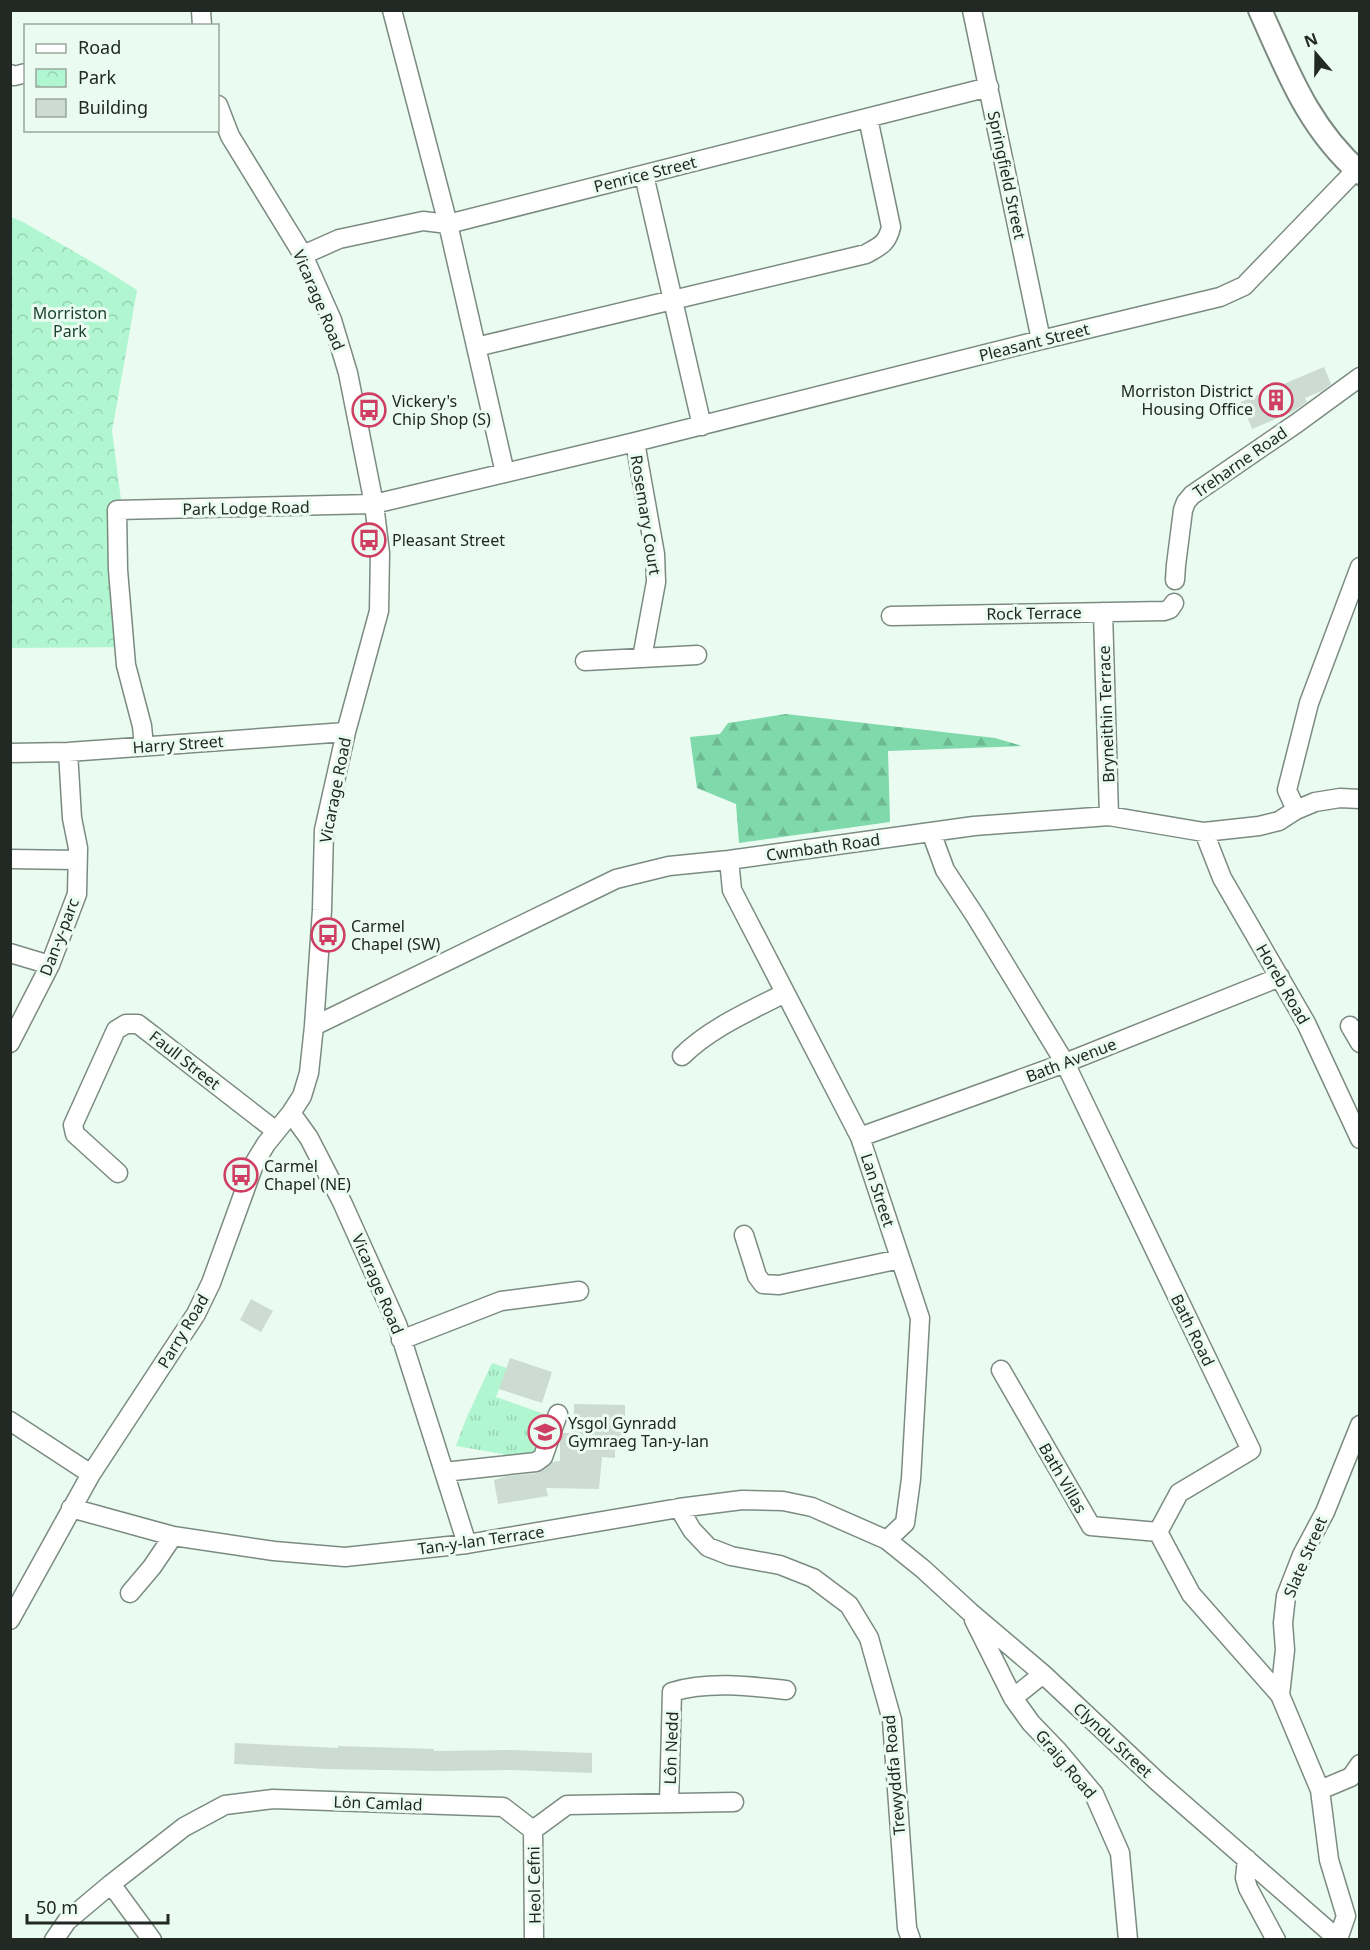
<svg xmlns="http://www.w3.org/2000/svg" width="1370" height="1950" font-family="'Noto Sans',sans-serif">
<defs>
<pattern id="grass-tufts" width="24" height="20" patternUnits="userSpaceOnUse" patternTransform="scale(1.5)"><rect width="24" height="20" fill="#b0f6d0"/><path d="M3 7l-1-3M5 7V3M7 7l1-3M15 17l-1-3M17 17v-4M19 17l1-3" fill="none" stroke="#97d3b2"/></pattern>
<pattern id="forest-firs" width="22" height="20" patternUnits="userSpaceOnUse" patternTransform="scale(1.5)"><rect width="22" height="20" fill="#7fd9aa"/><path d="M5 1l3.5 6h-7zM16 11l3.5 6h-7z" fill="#6dba92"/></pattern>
<pattern id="park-crowns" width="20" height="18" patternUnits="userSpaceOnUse" patternTransform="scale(1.5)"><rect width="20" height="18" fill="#b0f6d0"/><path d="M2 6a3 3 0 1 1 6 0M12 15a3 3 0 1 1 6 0" fill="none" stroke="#97d3b2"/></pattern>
</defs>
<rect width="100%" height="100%" fill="#eafbf1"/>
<path fill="url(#grass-tufts)" d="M 492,1363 L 507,1368 L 496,1397 L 550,1416 L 535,1456 L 505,1461 L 503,1454 L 456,1446 L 466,1419 Z"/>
<path fill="url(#forest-firs)" d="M 786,714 L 995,738 L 1022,746 L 888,751 L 890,822 L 739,843 L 736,804 L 697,788 L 690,737 L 720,734 L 728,723 Z"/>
<path fill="url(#park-crowns)" d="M 11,217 L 23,222 L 99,266 L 137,290 L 112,431 L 123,515 L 133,647 L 11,648 Z"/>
<path fill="#ccdcd2" d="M 1324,367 L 1331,384 L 1322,391 L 1305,398 L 1307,402 L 1292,412 L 1252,429 L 1241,402 Z
M 251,1299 L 273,1311 L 261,1332 L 240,1320 Z
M 510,1358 L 552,1372 L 542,1403 L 499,1389 Z
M 574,1404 L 625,1405 L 625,1442 L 615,1442 L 615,1458 L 602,1457 L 599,1489 L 546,1488 L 548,1496 L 498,1504 L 494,1480 L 507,1476 L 538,1473 L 552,1462 L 560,1461 L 560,1441 L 563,1433 L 574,1433 Z
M 235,1743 L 338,1748 L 338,1746 L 434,1749 L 434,1751 L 511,1750 L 592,1753 L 592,1773 L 512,1770 L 440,1771 L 325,1769 L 234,1764 Z"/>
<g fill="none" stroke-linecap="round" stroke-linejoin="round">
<g stroke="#7c8b82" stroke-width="21">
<path id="minor" d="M 201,10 L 202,26
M 392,10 L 448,224 L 505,473
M 972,10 L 1041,340
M 10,74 L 14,76 L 26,73
M 644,175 L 702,426
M 303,255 L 339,239 L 423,221 L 448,224 L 989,87
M 476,347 L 866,254 C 880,246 887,244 891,227 L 868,118
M 635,442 L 655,554 L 656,582 L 642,658
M 1175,580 L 1176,565 L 1183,510 L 1186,502 L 1192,495 L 1297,423 L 1360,377
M 1103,612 L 1109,816
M 891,616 L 1164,611 L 1170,609 L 1174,603
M 585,661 L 697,655
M 144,746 L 142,726 L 126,665 L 118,570 L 117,510 L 374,504 L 635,442 L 1041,340 L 1220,297 L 1244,286 L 1356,170
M 10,753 L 68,752 L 346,732
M 1296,810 L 1287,790 L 1309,703 L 1360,567
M 931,832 L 945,870 L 976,917 L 1065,1063 L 1251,1450 L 1179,1493 L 1158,1532
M 1204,832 L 1222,878 L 1306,1023 L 1360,1139
M 10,859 L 77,860
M 729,860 L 732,890 L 860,1137 L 920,1318 L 911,1479 L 905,1523 L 887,1540
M 10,953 L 50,965
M 314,1026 L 616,879 L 669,866 L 729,860 L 974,826 L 1109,816 L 1204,832 L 1259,826 L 1279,821 L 1296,810 L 1315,802 L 1340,798 L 1360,799
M 1350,1026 L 1360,1043
M 10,1043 L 50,965 L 77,894 L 78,848 L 72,818 L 68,752
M 682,1056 C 710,1028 750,1011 785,993
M 291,1113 L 309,1138 L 342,1202 L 397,1324 L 467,1544
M 860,1137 L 1065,1063 L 1280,977
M 118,1173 L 75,1134 L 73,1125 L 116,1030 L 126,1024 L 138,1024 L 276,1131
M 744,1235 L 757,1276 L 763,1284 L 779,1285 L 900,1259
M 401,1340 L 501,1301 L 579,1291
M 1001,1370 L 1091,1526 L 1158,1532
M 10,1421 L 91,1474
M 444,1472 L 536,1462 L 543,1457 L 558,1414
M 71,1508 L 173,1536 L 274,1551 L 345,1557 L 467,1544 L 679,1508 L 742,1500 L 783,1501 L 812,1507 L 887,1540 L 923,1569 L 970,1612 L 1043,1674 L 1158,1782 L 1339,1940
M 679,1508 L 692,1530 L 708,1547 L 731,1556 L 780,1565 L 813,1578 L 849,1605 L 869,1638 L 892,1720 L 907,1928 L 911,1940
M 1158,1532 L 1191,1594 L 1280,1695 L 1320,1790 L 1329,1860 L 1346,1916 L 1338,1939
M 130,1593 L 152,1567 L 173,1536
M 10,1620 L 91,1474 L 196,1314 L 211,1283 L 255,1162 L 266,1144 L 291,1113 L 302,1096 L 309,1073 L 314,1026 L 322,910 L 324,830 L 346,732 L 379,611 L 380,553 L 374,504 L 348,373 L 332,320 L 303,255 L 230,136 L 218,105
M 974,1620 L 1013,1698
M 1043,1674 L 1013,1698 L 1031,1723 L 1058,1751 L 1094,1794 L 1120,1853 L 1128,1940
M 1280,1695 L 1285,1650 L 1283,1623 L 1286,1596 L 1302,1555 L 1325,1512 L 1360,1425
M 1320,1790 L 1351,1777 L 1360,1764
M 669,1803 L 672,1692 C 708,1681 750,1686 786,1690
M 533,1830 L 567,1805 L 734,1802
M 533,1830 L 534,1940
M 1247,1859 L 1245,1878 L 1248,1888 L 1276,1940
M 111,1884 L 152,1940
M 54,1940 L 67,1921 L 111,1884 L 184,1827 L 225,1805 L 273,1799 L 503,1807 L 533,1830"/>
</g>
<g stroke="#7c8b82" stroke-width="26">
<path id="major" d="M 1260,10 C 1288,72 1308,127 1360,173"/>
</g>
<use href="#minor" stroke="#fff" stroke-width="18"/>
<use href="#major" stroke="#fff" stroke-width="22"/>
</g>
<defs>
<g id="building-ring" transform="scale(1.725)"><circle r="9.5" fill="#eafbf1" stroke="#cf3f63" stroke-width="1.5"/><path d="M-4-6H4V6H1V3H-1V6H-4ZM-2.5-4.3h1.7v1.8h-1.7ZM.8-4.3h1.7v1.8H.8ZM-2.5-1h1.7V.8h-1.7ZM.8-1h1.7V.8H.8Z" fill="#cf3f63"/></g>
<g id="bus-ring" transform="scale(1.725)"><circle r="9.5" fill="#eafbf1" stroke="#cf3f63" stroke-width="1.5"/><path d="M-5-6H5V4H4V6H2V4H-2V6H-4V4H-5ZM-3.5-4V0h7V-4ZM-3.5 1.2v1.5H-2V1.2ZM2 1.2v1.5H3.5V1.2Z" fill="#cf3f63"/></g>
<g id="school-ring" transform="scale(1.725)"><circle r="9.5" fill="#eafbf1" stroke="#cf3f63" stroke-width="1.5"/><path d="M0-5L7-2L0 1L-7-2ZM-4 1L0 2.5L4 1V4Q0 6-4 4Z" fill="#cf3f63"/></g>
</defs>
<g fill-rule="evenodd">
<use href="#building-ring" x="1276" y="400"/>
<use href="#bus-ring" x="369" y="410"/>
<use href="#bus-ring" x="369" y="540"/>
<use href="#bus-ring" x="328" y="935"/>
<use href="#bus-ring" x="241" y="1175"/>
<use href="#school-ring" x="545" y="1432"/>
</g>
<g text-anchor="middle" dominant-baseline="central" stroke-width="6" stroke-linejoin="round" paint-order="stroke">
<g font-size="16" fill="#222824" stroke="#eafbf1">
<text transform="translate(645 174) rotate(-14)">Penrice Street</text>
<text transform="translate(1007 175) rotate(78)">Springfield Street</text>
<text transform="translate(319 300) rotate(67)">Vicarage Road</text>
<text transform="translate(1034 342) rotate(-14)">Pleasant Street</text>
<text transform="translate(1240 462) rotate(-35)">Treharne Road</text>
<text transform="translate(246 508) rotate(-1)">Park Lodge Road</text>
<text transform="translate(646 515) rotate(81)">Rosemary Court</text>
<text transform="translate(1034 613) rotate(-1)">Rock Terrace</text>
<text transform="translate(1106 714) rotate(-92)">Bryneithin Terrace</text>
<text transform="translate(178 744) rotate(-4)">Harry Street</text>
<text transform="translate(335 790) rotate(-79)">Vicarage Road</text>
<text transform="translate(823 847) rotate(-8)">Cwmbath Road</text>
<text transform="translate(59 937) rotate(-69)">Dan-y-parc</text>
<text transform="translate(1283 984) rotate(60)">Horeb Road</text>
<text transform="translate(185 1060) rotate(38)">Faull Street</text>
<text transform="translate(1071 1060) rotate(-21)">Bath Avenue</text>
<text transform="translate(878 1190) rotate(72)">Lan Street</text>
<text transform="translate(378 1284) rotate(67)">Vicarage Road</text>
<text transform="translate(1193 1330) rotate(64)">Bath Road</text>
<text transform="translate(183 1331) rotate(-59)">Parry Road</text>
<text transform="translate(1063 1478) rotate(60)">Bath Villas</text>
<text transform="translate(481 1540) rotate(-8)">Tan-y-lan Terrace</text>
<text transform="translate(1305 1557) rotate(-67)">Slate Street</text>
<text transform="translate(1113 1740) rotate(43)">Clyndu Street</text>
<text transform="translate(671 1748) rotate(-88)">Lôn Nedd</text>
<text transform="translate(1066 1764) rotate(50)">Graig Road</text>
<text transform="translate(894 1775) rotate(-95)">Trewyddfa Road</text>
<text transform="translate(378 1803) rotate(2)">Lôn Camlad</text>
<text transform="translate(534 1885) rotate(-91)">Heol Cefni</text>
</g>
<g font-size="16" fill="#1b422f" stroke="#eafbf1">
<text x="70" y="313">Morriston<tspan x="70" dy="18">Park</tspan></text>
</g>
<g font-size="16" fill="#222824" stroke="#eafbf1" text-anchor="start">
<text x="1253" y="391" text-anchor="end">Morriston District<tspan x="1253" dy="18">Housing Office</tspan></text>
<text x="392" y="401">Vickery's<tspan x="392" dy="18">Chip Shop (S)</tspan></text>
<text x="392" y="540">Pleasant Street</text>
<text x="351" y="926">Carmel<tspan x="351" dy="18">Chapel (SW)</tspan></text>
<text x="264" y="1166">Carmel<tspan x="264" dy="18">Chapel (NE)</tspan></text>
<text x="568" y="1423">Ysgol Gynradd<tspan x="568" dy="18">Gymraeg Tan-y-lan</tspan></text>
</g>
</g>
<rect width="1370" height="1950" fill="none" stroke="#222824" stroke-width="24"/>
<rect x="24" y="24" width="195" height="108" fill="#eafbf1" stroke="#9aa79f" stroke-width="1.5"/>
<rect x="36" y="44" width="30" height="9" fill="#ffffff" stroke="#9aa79f" stroke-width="1.5"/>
<text x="78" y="54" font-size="18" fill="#222824">Road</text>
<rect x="36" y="69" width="30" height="18" fill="url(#park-crowns)" stroke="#9aa79f" stroke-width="1.5"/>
<text x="78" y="84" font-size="18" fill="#222824">Park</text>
<rect x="36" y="99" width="30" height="18" fill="#ccdcd2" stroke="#9aa79f" stroke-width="1.5"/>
<text x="78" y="114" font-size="18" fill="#222824">Building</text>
<g transform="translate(1316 54) rotate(340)" stroke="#eafbf1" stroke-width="4.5" paint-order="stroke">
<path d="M0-4.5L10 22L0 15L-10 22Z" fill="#222824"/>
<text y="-9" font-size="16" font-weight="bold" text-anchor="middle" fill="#222824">N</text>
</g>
<path d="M27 1914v9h141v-9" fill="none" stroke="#222824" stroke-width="3"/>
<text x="36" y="1914" font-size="18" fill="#222824" stroke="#eafbf1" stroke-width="4.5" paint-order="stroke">50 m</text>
</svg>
